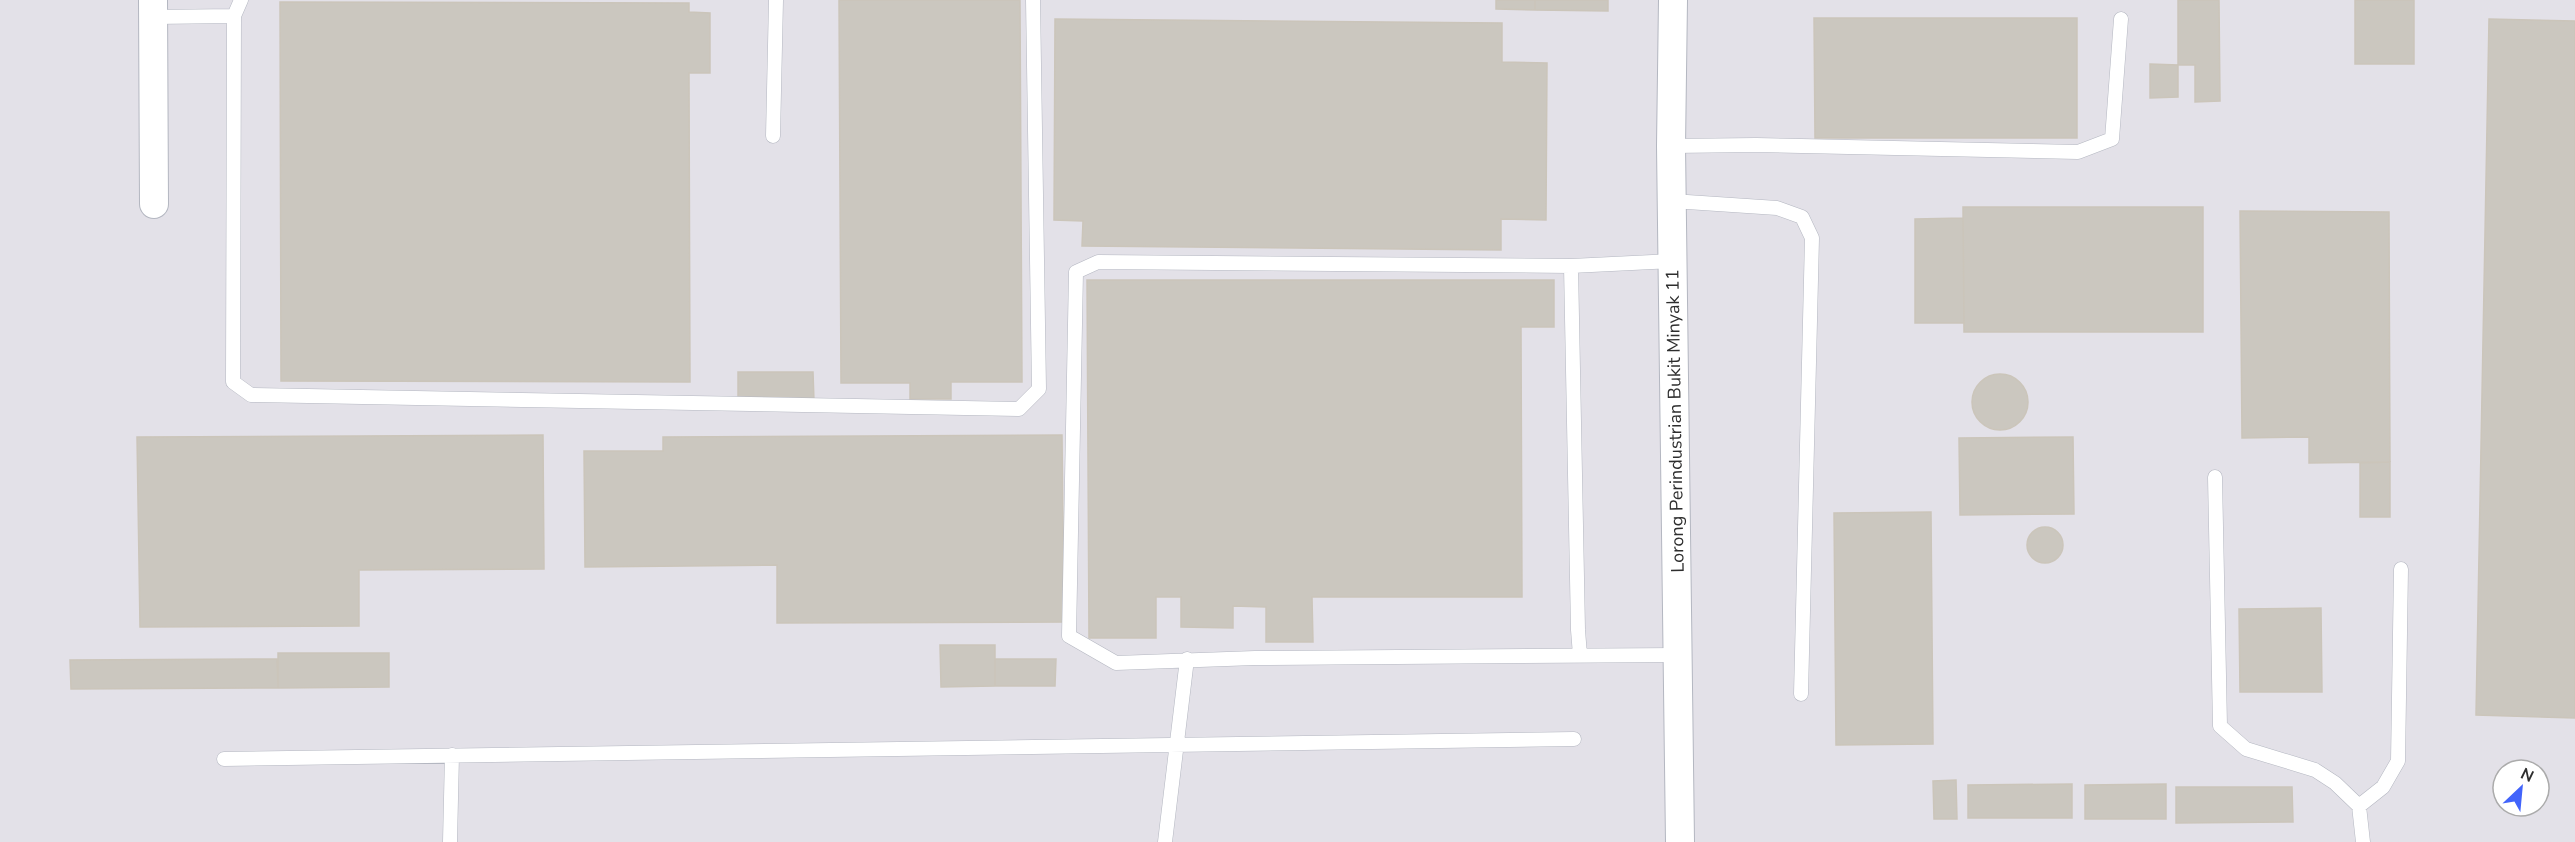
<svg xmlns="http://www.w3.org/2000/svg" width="2575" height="842" font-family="'Nunito Sans',sans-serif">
<rect width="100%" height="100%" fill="#efe9e1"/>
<path fill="#e3e1e8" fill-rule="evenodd" d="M 0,0 L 2575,0 L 2575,842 L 0,842 ZM 2503,770 L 2539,770 L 2539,806 L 2503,806 Z"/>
<path fill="#cbc7bf" stroke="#cbc5ba" stroke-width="1.5" d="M 839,0 L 1020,0 L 1022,382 L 951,382 L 951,399 L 910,399 L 910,383 L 841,383 Z
M 1496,0 L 1535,0 L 1535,10 L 1496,9 Z
M 1535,0 L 1608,0 L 1608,11 L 1535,10 Z
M 2178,0 L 2219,0 L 2220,101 L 2195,102 L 2195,65 L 2178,65 Z
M 2355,0 L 2414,0 L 2414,64 L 2355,64 Z
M 280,2 L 689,3 L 689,12 L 710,13 L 710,73 L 689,73 L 690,382 L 281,381 Z
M 1814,18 L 2077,18 L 2077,138 L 1815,138 Z
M 1055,19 L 1502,23 L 1502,62 L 1547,63 L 1546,220 L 1501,219 L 1501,250 L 1082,246 L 1083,221 L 1054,220 Z
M 2489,19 L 2575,21 L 2575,718 L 2476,715 Z
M 2150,64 L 2178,65 L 2178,97 L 2150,98 Z
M 1963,207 L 2203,207 L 2203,332 L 1964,332 Z
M 2240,211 L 2389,212 L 2390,462 L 2309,463 L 2309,437 L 2242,438 Z
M 1963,218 L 1964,323 L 1915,323 L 1915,219 Z
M 1087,280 L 1554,280 L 1554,327 L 1521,327 L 1522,597 L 1312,597 L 1313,642 L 1266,642 L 1266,607 L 1233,606 L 1233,628 L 1181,627 L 1181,597 L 1156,597 L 1156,638 L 1089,638 Z
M 738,372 L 813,372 L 814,401 L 738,401 Z
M1972 402a28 28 0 1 1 56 0a28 28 0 1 1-56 0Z
M 543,435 L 544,569 L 359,570 L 359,626 L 140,627 L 137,437 Z
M 1062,435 L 1064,622 L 777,623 L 777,565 L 585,567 L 584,451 L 663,451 L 663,437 Z
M 2073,437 L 2074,514 L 1960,515 L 1959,438 Z
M 2390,462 L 2390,517 L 2360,517 L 2360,463 Z
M 1931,512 L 1933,744 L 1836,745 L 1834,513 Z
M2027 545a18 18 0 1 1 36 0a18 18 0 1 1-36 0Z
M 2321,608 L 2322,692 L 2240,692 L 2239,609 Z
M 940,645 L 995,645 L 995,686 L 941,687 Z
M 278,653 L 389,653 L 389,687 L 278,688 Z
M 277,659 L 278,688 L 71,689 L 70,660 Z
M 995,659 L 1056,659 L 1055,686 L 995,686 Z
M 1956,780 L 1957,819 L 1934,819 L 1933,781 Z
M 2072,784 L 2072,818 L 1968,818 L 1968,785 Z
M 2166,784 L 2166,819 L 2085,819 L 2085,785 Z
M 2176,787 L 2292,787 L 2293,822 L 2176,823 Z"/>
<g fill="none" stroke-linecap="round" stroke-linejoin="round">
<g stroke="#b4b7c1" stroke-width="15">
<path id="lane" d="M 241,0 L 234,16 L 233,382 L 251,395 L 1019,409 L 1039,389 L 1033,0
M 153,17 L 234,16
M 773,136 L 776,0
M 1671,146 L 1756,145 L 2078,152 L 2112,139 L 2121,19
M 1672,201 L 1777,208 L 1802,217 L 1812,238 L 1801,694
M 1673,261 L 1571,266 L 1098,262 L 1076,272 L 1069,636 L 1116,663 L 1255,658 L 1678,655
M 1571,266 L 1578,630 L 1580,655
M 2215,477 L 2220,726 L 2246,749 L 2315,770 L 2335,783 L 2359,806
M 224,759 L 1574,739
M 450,842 L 452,755
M 1165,842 L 1187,659
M 2363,842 L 2359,806 L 2383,787 L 2398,761 L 2401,569"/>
</g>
<g stroke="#b4b7c1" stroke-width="30">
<path id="street" d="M 153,0 L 154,204
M 1673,0 L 1671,146 L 1680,842"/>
</g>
<use href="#lane" stroke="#fff" stroke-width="14"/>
<use href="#street" stroke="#fff" stroke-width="28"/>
</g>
<g text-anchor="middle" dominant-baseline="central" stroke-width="6" stroke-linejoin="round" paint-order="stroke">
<g font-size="18" fill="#2e2e2e" stroke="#fff">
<text transform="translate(1675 421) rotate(-91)">Lorong Perindustrian Bukit Minyak 11</text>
</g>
</g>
<g transform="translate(2521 788) rotate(26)"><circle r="28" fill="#ffffff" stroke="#ababab" stroke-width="1.5"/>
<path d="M0-4.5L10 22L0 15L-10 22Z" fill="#4264fb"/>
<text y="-9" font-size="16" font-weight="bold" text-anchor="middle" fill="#2e2e2e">N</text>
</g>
</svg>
